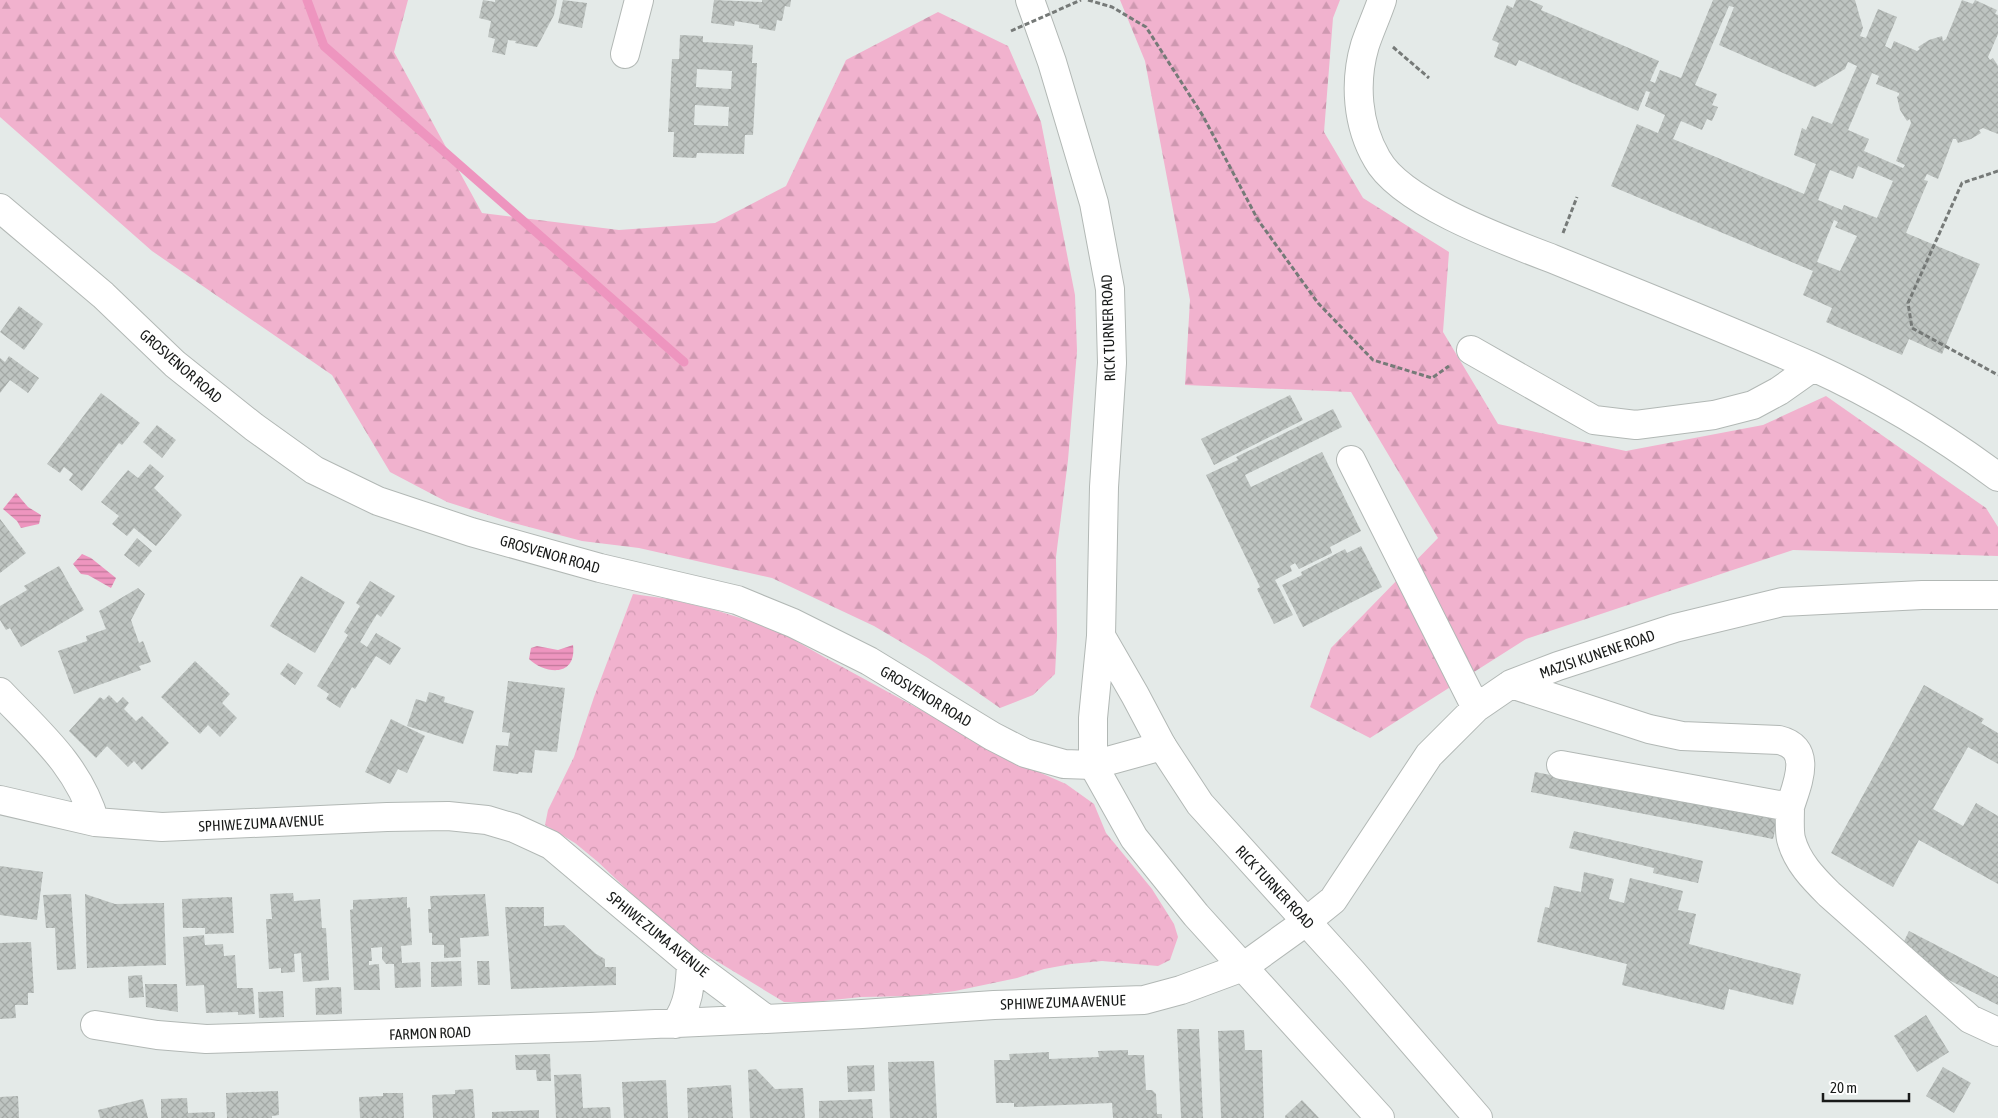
<svg xmlns="http://www.w3.org/2000/svg" width="1998" height="1118" font-family="'Asap Condensed',sans-serif">
<defs>
<pattern id="forest-firs" width="22" height="20" patternUnits="userSpaceOnUse" patternTransform="scale(1.25)"><rect width="22" height="20" fill="#f1b2ce"/><path d="M5 1l3.5 6h-7zM16 11l3.5 6h-7z" fill="#ce98b0"/></pattern>
<pattern id="park-crowns" width="20" height="18" patternUnits="userSpaceOnUse" patternTransform="scale(1.25)"><rect width="20" height="18" fill="#f1b2ce"/><path d="M2 6a3 3 0 1 1 6 0M12 15a3 3 0 1 1 6 0" fill="none" stroke="#ce98b0"/></pattern>
<pattern id="water-rules" width="6" height="5" patternUnits="userSpaceOnUse" patternTransform="scale(1.25)"><rect width="6" height="5" fill="#ee95bf"/><path d="M0 2.5h6" fill="none" stroke="#c0799a"/></pattern>
<pattern id="building-cross-hatch" width="8" height="8" patternUnits="userSpaceOnUse" patternTransform="scale(1.25)"><rect width="8" height="8" fill="#bec4c1"/><path d="M0 0l8 8M0 8l8-8" fill="none" stroke="#a3a8a5"/></pattern>
</defs>
<rect width="100%" height="100%" fill="#e4eae8"/>
<path fill="url(#forest-firs)" d="M 0,0 L 408,0 L 394,52 L 482,213 L 619,230 L 715,223 L 786,186 L 846,60 L 938,12 L 1008,46 L 1041,122 L 1075,295 L 1077,351 L 1068,460 L 1056,557 L 1057,636 L 1055,674 L 1033,695 L 1000,708 L 928,658 L 874,626 L 772,578 L 639,548 L 582,541 L 510,522 L 447,502 L 390,472 L 332,375 L 152,251 L 0,117 Z
M 1120,0 L 1340,0 L 1333,18 L 1324,132 L 1363,198 L 1449,252 L 1443,332 L 1498,424 L 1626,451 L 1763,425 L 1826,396 L 1986,508 L 1998,527 L 1998,556 L 1793,550 L 1526,639 L 1370,738 L 1310,707 L 1331,648 L 1438,538 L 1351,392 L 1185,385 L 1190,300 L 1145,61 Z"/>
<path fill="url(#park-crowns)" d="M 633,594 L 669,599 L 715,610 L 775,629 L 824,657 L 943,722 L 1008,754 L 1041,773 L 1066,784 L 1094,804 L 1106,833 L 1152,889 L 1174,924 L 1178,937 L 1170,960 L 1158,966 L 1102,961 L 1071,964 L 1044,969 L 1017,978 L 955,991 L 912,996 L 861,997 L 814,1002 L 784,1002 L 690,945 L 656,917 L 598,862 L 575,843 L 545,825 L 548,810 L 574,757 L 594,697 Z"/>
<path fill="url(#water-rules)" d="M 16,493 L 28,507 L 41,515 L 39,524 L 21,528 L 17,521 L 3,509 Z
M 82,554 L 91,558 L 116,578 L 111,588 L 88,575 L 81,574 L 73,564 Z
M 573,645 C 577,677 546,675 529,659 L 531,648 L 537,646 L 558,650 Z"/>
<g fill="none" stroke-linecap="round" stroke-linejoin="round">
<path stroke="#ee95bf" stroke-width="9" d="M 307,0 L 324,46 L 684,362"/>
</g>
<path fill="url(#building-cross-hatch)" fill-rule="evenodd" d="M 483,0 L 495,2 L 495,0 L 557,0 L 554,15 L 537,47 L 515,43 L 516,41 L 508,40 L 505,55 L 492,52 L 495,39 L 488,37 L 491,21 L 479,18 Z
M 563,0 L 587,3 L 582,28 L 558,23 Z
M 714,0 L 762,2 L 762,0 L 791,0 L 790,7 L 785,6 L 782,21 L 777,20 L 775,31 L 759,28 L 759,25 L 735,21 L 734,26 L 711,23 Z
M 1516,0 L 1529,0 L 1543,6 L 1541,10 L 1659,61 L 1650,81 L 1655,83 L 1660,70 L 1681,78 L 1713,0 L 1855,0 L 1863,28 L 1860,36 L 1866,38 L 1878,9 L 1897,17 L 1885,46 L 1891,49 L 1894,41 L 1917,51 L 1920,49 L 1918,47 L 1929,40 L 1942,36 L 1943,41 L 1946,39 L 1962,0 L 1973,4 L 1975,0 L 1997,10 L 1995,14 L 1998,15 L 1998,34 L 1988,57 L 1990,60 L 1993,58 L 1998,66 L 1998,134 L 1983,128 L 1979,130 L 1981,133 L 1971,139 L 1958,143 L 1956,139 L 1953,139 L 1938,179 L 1927,174 L 1924,180 L 1928,181 L 1906,233 L 1980,264 L 1942,354 L 1909,339 L 1902,355 L 1826,322 L 1832,308 L 1803,295 L 1813,271 L 1611,186 L 1637,124 L 1658,133 L 1665,115 L 1645,106 L 1650,92 L 1646,91 L 1638,111 L 1519,60 L 1516,66 L 1494,57 L 1499,43 L 1492,40 L 1507,5 L 1513,8 ZM 1729,6 L 1734,7 L 1719,45 L 1815,87 L 1845,69 L 1848,62 L 1857,66 L 1832,124 L 1812,116 L 1806,130 L 1802,128 L 1794,155 L 1816,164 L 1804,194 L 1673,139 L 1681,121 L 1702,130 L 1707,119 L 1712,121 L 1718,107 L 1712,105 L 1717,94 L 1695,85 ZM 1872,73 L 1879,76 L 1876,84 L 1899,93 L 1899,95 L 1897,97 L 1900,110 L 1907,121 L 1910,119 L 1911,123 L 1896,161 L 1905,165 L 1903,168 L 1864,151 L 1869,139 L 1848,130 ZM 1858,166 L 1893,181 L 1877,218 L 1844,205 L 1842,210 L 1818,200 L 1830,170 L 1853,179 ZM 1834,220 L 1838,222 L 1835,227 L 1857,236 L 1840,271 L 1817,262 Z
M 680,35 L 703,36 L 703,42 L 753,45 L 752,63 L 757,63 L 753,135 L 745,135 L 744,154 L 697,153 L 696,158 L 673,157 L 674,132 L 668,132 L 672,59 L 679,59 ZM 697,69 L 732,71 L 731,89 L 696,87 ZM 695,105 L 729,107 L 728,126 L 694,125 Z
M 19,306 L 43,324 L 24,350 L 0,332 Z
M 9,356 L 39,378 L 28,393 L 10,380 L 0,393 L 0,358 L 5,362 Z
M 101,393 L 140,423 L 122,445 L 119,443 L 82,491 L 69,480 L 73,474 L 64,467 L 60,473 L 47,464 Z
M 1290,395 L 1303,420 L 1214,465 L 1201,439 Z
M 1333,409 L 1342,427 L 1245,475 L 1251,487 L 1322,452 L 1361,531 L 1330,547 L 1332,553 L 1299,569 L 1295,563 L 1290,566 L 1292,571 L 1275,580 L 1293,615 L 1274,624 L 1257,589 L 1260,587 L 1206,475 L 1238,460 L 1236,457 Z
M 157,425 L 176,440 L 162,458 L 143,442 Z
M 150,464 L 164,476 L 154,488 L 182,515 L 156,546 L 134,528 L 127,536 L 112,524 L 119,516 L 101,502 L 128,470 L 138,478 Z
M 0,519 L 26,553 L 0,573 Z
M 137,538 L 152,551 L 139,567 L 124,555 Z
M 1361,546 L 1382,587 L 1303,627 L 1282,585 L 1302,575 L 1301,572 L 1345,549 L 1347,553 Z
M 59,566 L 84,610 L 21,647 L 10,628 L 6,630 L 0,620 L 0,606 L 27,590 L 24,586 Z
M 301,576 L 345,602 L 315,653 L 270,626 Z
M 370,581 L 395,596 L 381,617 L 377,614 L 360,642 L 367,647 L 376,633 L 401,648 L 390,665 L 376,656 L 355,689 L 352,687 L 340,708 L 326,699 L 329,694 L 317,686 L 348,635 L 344,632 L 360,606 L 356,603 Z
M 138,588 L 145,594 L 131,620 L 139,643 L 143,641 L 151,662 L 139,666 L 141,670 L 74,694 L 58,651 L 87,641 L 86,636 L 106,629 L 99,611 Z
M 195,661 L 230,694 L 222,703 L 237,718 L 220,737 L 208,725 L 200,734 L 161,697 Z
M 288,663 L 303,673 L 295,685 L 280,674 Z
M 508,681 L 565,688 L 557,752 L 535,750 L 532,773 L 519,772 L 518,774 L 493,771 L 496,745 L 508,746 L 510,733 L 502,732 Z
M 1924,685 L 1984,719 L 1981,723 L 1998,733 L 1998,764 L 1968,747 L 1933,809 L 1963,826 L 1976,803 L 1998,816 L 1998,884 L 1919,840 L 1893,887 L 1831,853 Z
M 429,692 L 445,697 L 444,702 L 474,711 L 463,744 L 407,726 L 416,699 L 426,702 Z
M 109,695 L 117,703 L 123,697 L 129,703 L 124,709 L 136,721 L 142,716 L 169,743 L 142,770 L 134,761 L 128,767 L 107,746 L 96,758 L 69,731 L 100,697 L 104,700 Z
M 391,719 L 425,736 L 407,773 L 398,769 L 390,784 L 365,772 Z
M 1535,772 L 1778,819 L 1773,839 L 1531,792 Z
M 1574,831 L 1703,861 L 1698,883 L 1653,873 L 1654,868 L 1569,848 Z
M 0,866 L 43,872 L 37,920 L 0,915 Z
M 1584,872 L 1614,879 L 1609,899 L 1624,903 L 1630,878 L 1683,891 L 1678,910 L 1696,914 L 1689,944 L 1801,974 L 1793,1005 L 1729,989 L 1724,1010 L 1622,985 L 1627,964 L 1537,942 L 1545,907 L 1549,908 L 1554,886 L 1581,892 Z
M 293,893 L 294,901 L 320,899 L 322,928 L 326,928 L 329,980 L 303,982 L 301,953 L 294,954 L 295,972 L 281,973 L 281,968 L 269,969 L 266,919 L 272,919 L 270,894 Z
M 71,894 L 76,969 L 57,970 L 55,928 L 46,928 L 43,895 Z
M 85,894 L 115,904 L 164,903 L 166,965 L 87,968 Z
M 485,894 L 489,936 L 460,938 L 461,957 L 444,958 L 444,945 L 432,945 L 432,933 L 429,933 L 428,909 L 431,909 L 430,896 Z
M 232,897 L 234,933 L 205,934 L 205,928 L 183,928 L 182,899 Z
M 407,897 L 407,908 L 410,907 L 412,945 L 401,946 L 402,963 L 420,962 L 421,987 L 395,988 L 394,964 L 386,964 L 382,959 L 382,947 L 371,948 L 372,961 L 369,961 L 369,965 L 379,964 L 380,990 L 354,990 L 350,910 L 353,909 L 353,900 Z
M 505,907 L 544,907 L 544,926 L 564,925 L 596,954 L 605,959 L 605,967 L 616,967 L 616,985 L 511,989 Z
M 1909,931 L 1998,977 L 1998,1005 L 1898,954 Z
M 204,935 L 205,945 L 223,944 L 224,956 L 235,955 L 237,988 L 253,988 L 255,1014 L 238,1015 L 238,1012 L 206,1013 L 204,985 L 186,986 L 183,937 Z
M 31,942 L 34,993 L 28,993 L 28,1005 L 15,1005 L 16,1018 L 0,1019 L 0,943 Z
M 461,961 L 462,986 L 431,987 L 431,962 Z
M 477,961 L 489,961 L 490,985 L 478,985 Z
M 142,975 L 144,997 L 129,998 L 128,976 Z
M 145,984 L 177,984 L 178,1012 L 146,1007 Z
M 341,987 L 342,1014 L 316,1015 L 315,988 Z
M 283,991 L 284,1017 L 259,1018 L 258,992 Z
M 1926,1015 L 1949,1052 L 1917,1072 L 1894,1036 Z
M 1177,1029 L 1199,1029 L 1203,1118 L 1181,1118 Z
M 1244,1030 L 1245,1050 L 1262,1050 L 1264,1118 L 1221,1118 L 1218,1031 Z
M 1128,1050 L 1128,1055 L 1144,1055 L 1146,1090 L 1152,1090 L 1156,1094 L 1157,1114 L 1162,1114 L 1162,1118 L 1113,1118 L 1112,1103 L 1014,1107 L 1014,1103 L 996,1103 L 994,1060 L 1010,1060 L 1009,1054 L 1049,1052 L 1049,1059 L 1099,1057 L 1098,1051 Z
M 550,1054 L 551,1081 L 537,1081 L 536,1070 L 516,1070 L 515,1055 Z
M 934,1061 L 937,1118 L 890,1118 L 888,1062 Z
M 874,1065 L 875,1091 L 848,1092 L 847,1066 Z
M 1943,1067 L 1971,1083 L 1954,1113 L 1926,1096 Z
M 756,1069 L 775,1089 L 803,1088 L 805,1118 L 750,1118 L 748,1070 Z
M 581,1074 L 583,1108 L 610,1107 L 611,1118 L 556,1118 L 554,1075 Z
M 666,1080 L 668,1118 L 624,1118 L 622,1082 Z
M 731,1085 L 733,1118 L 688,1118 L 687,1088 Z
M 473,1089 L 475,1118 L 433,1118 L 432,1095 L 455,1094 L 455,1090 Z
M 278,1091 L 279,1115 L 272,1116 L 272,1118 L 227,1118 L 226,1093 Z
M 383,1093 L 403,1093 L 404,1118 L 360,1118 L 359,1097 L 383,1096 Z
M 18,1096 L 19,1118 L 0,1118 L 0,1097 Z
M 187,1098 L 188,1113 L 215,1112 L 215,1118 L 161,1118 L 161,1099 Z
M 143,1099 L 148,1118 L 100,1118 L 98,1110 Z
M 872,1099 L 873,1118 L 819,1118 L 819,1101 Z
M 1302,1100 L 1319,1118 L 1285,1118 L 1285,1116 Z
M 539,1110 L 539,1118 L 492,1118 L 492,1112 Z"/>
<g fill="none" stroke-linecap="round" stroke-linejoin="round">
<g stroke="#b2b8b5" stroke-width="30">
<path id="minor" d="M 1382,0 C 1377,15 1370,30 1365,45 C 1354,82 1357,125 1377,159 C 1401,203 1506,241 1553,259 C 1580,270 1607,281 1634,292 C 1693,316 1752,340 1811,366 C 1877,396 1940,434 1998,477
M 625,54 L 639,0
M 0,208 L 103,295 L 175,364 L 254,427 L 314,470 L 378,501 L 471,532 L 600,568 L 737,600 L 793,623 L 869,661 L 992,736 L 1025,753 L 1064,764 L 1093,765 L 1162,746
M 1471,350 L 1594,420 L 1636,425 L 1714,415 L 1753,405 L 1779,391 L 1813,367
M 1351,460 L 1476,708
M 1511,684 L 1649,729 L 1682,736 L 1779,740 C 1814,748 1797,784 1790,807
M 0,692 C 39,733 79,766 95,822
M 1561,765 L 1790,807 C 1790,818 1789,830 1791,839 C 1797,862 1813,878 1829,894 L 1970,1019 L 1998,1032
M 0,800 L 95,822 L 162,827 L 387,817 L 448,816 L 487,820 L 514,828 L 551,845 L 691,963 L 766,1019 L 862,1014 L 994,1005 L 1144,1000 L 1181,990 L 1243,967 L 1307,921 L 1333,900 L 1429,755 L 1476,708 L 1511,684 L 1558,666 L 1675,628 L 1782,602 L 1922,595 L 1998,595
M 675,1024 C 689,1005 690,986 691,963
M 95,1025 L 157,1035 L 206,1039 L 590,1027 L 766,1019"/>
</g>
<g stroke="#b2b8b5" stroke-width="30">
<path id="major" d="M 1030,0 L 1052,62 L 1094,203 L 1110,289 L 1112,363 L 1104,487 L 1101,636 L 1093,718 L 1093,765 L 1134,838 L 1196,915 L 1380,1118
M 1101,636 L 1135,695 L 1162,746 L 1200,804 L 1353,973 L 1478,1118"/>
</g>
<path stroke="#767a78" stroke-width="3" stroke-dasharray="5 2.5" stroke-linecap="butt" d="M 1088,0 L 1112,7 L 1146,27 L 1203,116 L 1258,220 L 1318,303 L 1373,360 L 1432,378 L 1449,366
M 1393,47 L 1429,78
M 1998,171 L 1962,183 L 1908,303 L 1912,328 L 1998,375
M 1563,233 L 1577,197"/>
<use href="#minor" stroke="#fff" stroke-width="28"/>
<use href="#major" stroke="#fff" stroke-width="28"/>
<path stroke="#767a78" stroke-width="3" stroke-dasharray="5 2.5" stroke-linecap="butt" d="M 1011,31 L 1081,0"/>
</g>
<g text-anchor="middle" dominant-baseline="central" stroke-width="4.5" stroke-linejoin="round" paint-order="stroke">
<g font-size="15" fill="#191b1a" stroke="#fff">
<text transform="translate(1108 328) rotate(-92)">RICK TURNER ROAD</text>
<text transform="translate(181 366) rotate(41)">GROSVENOR ROAD</text>
<text transform="translate(550 554) rotate(16)">GROSVENOR ROAD</text>
<text transform="translate(1597 654) rotate(-19)">MAZISI KUNENE ROAD</text>
<text transform="translate(926 696) rotate(31)">GROSVENOR ROAD</text>
<text transform="translate(261 823) rotate(-3)">SPHIWE ZUMA AVENUE</text>
<text transform="translate(1275 887) rotate(47)">RICK TURNER ROAD</text>
<text transform="translate(658 934) rotate(39)">SPHIWE ZUMA AVENUE</text>
<text transform="translate(1063 1002) rotate(-2)">SPHIWE ZUMA AVENUE</text>
<text transform="translate(430 1033) rotate(-2)">FARMON ROAD</text>
</g>
</g>
<path d="M1823 1093v8h86v-8" fill="none" stroke="#191b1a" stroke-width="2.5"/>
<text x="1830" y="1093" font-size="15" fill="#191b1a" stroke="#ffffff" stroke-width="4" paint-order="stroke">20 m</text>
</svg>
